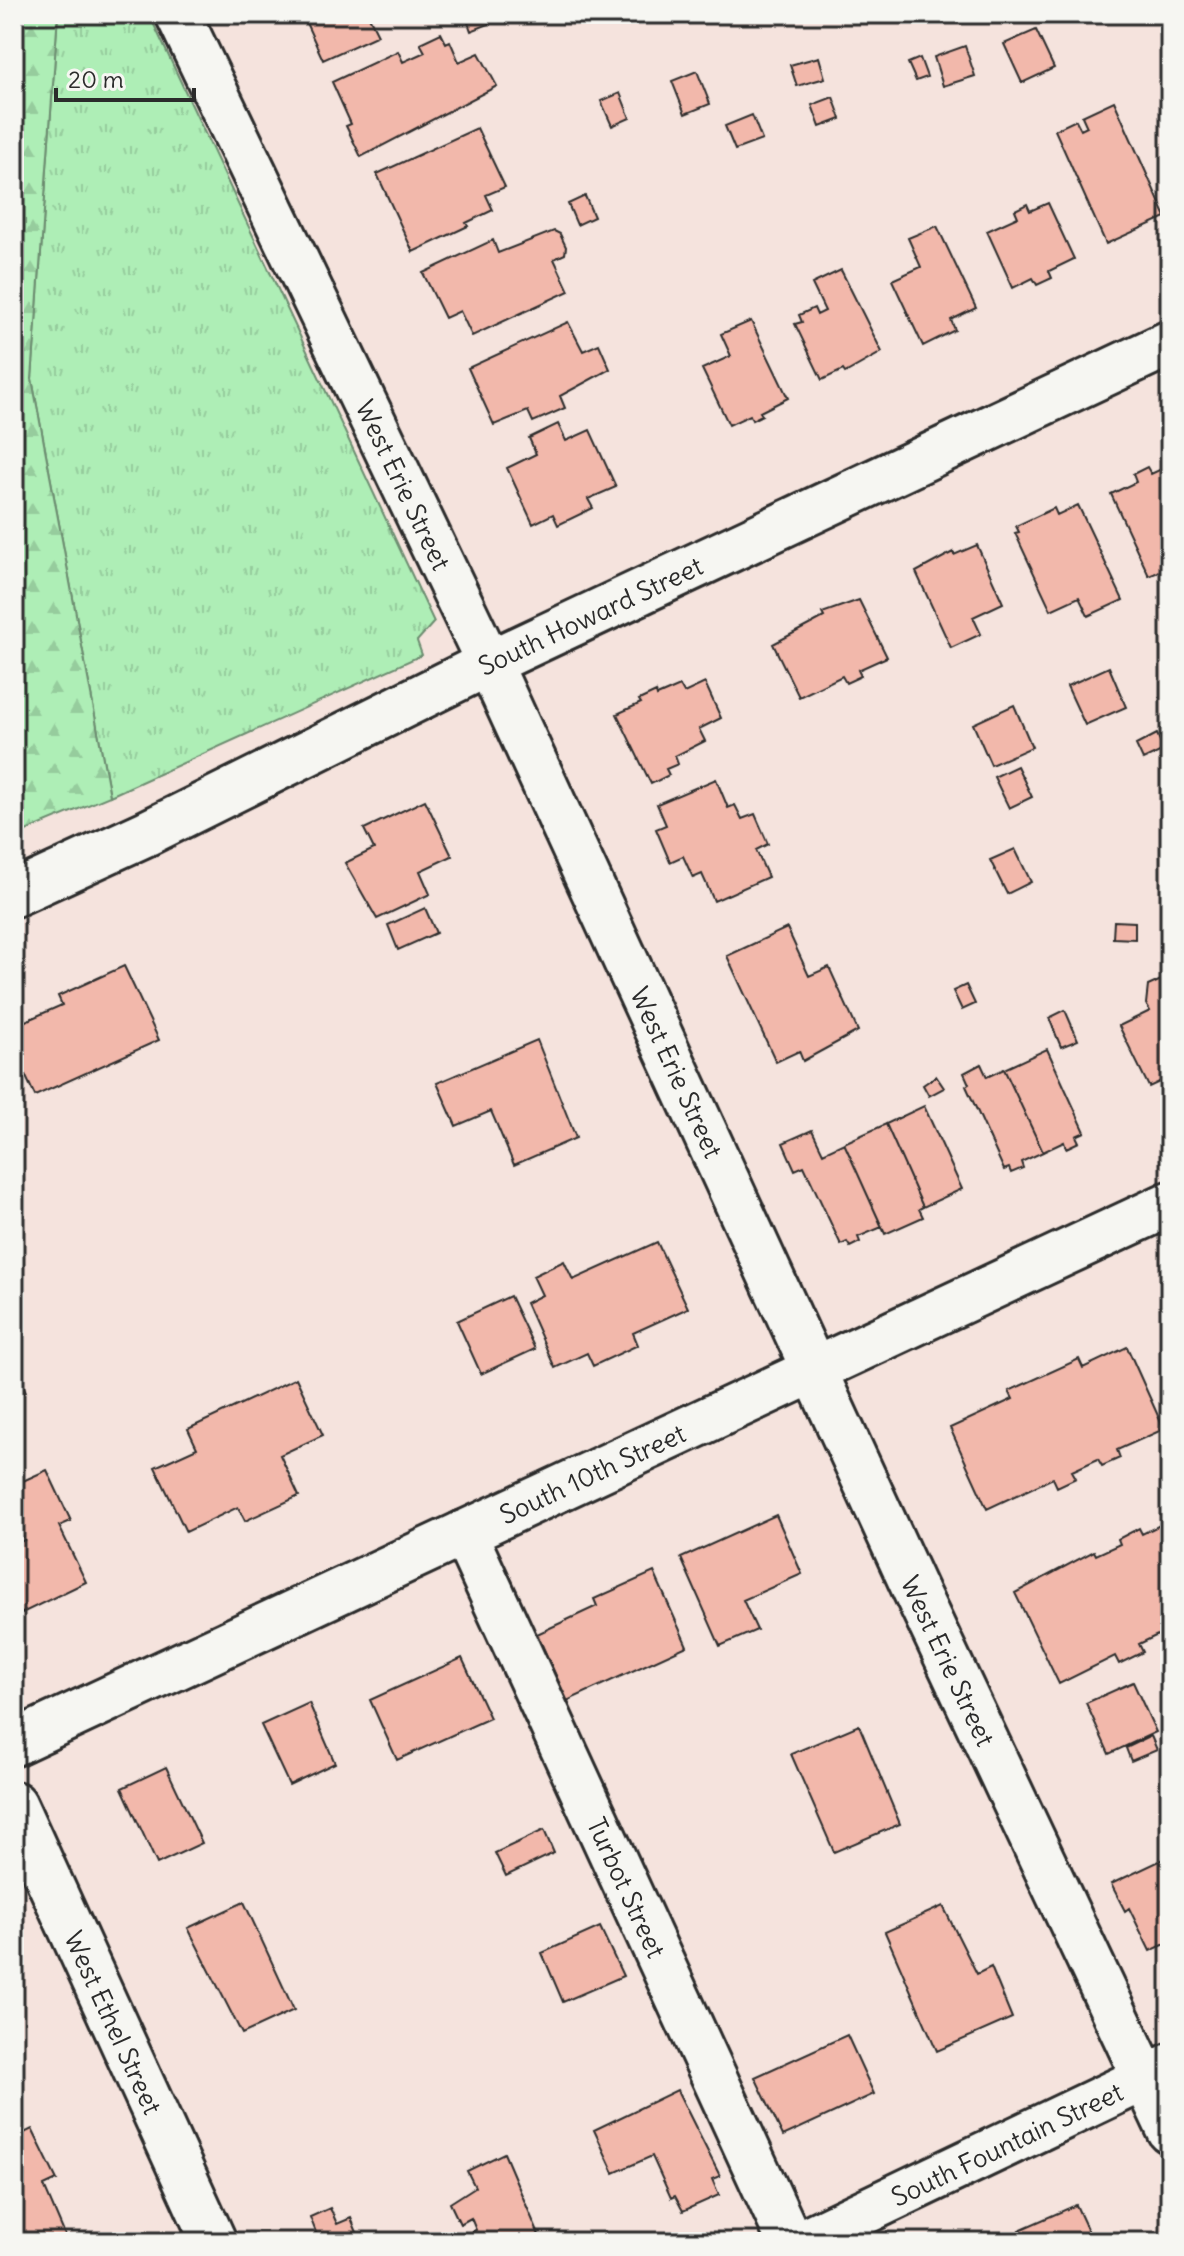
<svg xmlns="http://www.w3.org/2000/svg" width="1184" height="2256" font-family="Delius,sans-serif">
<defs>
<pattern id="grass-tufts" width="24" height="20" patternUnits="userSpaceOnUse" patternTransform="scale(2)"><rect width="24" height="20" fill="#aeeeb6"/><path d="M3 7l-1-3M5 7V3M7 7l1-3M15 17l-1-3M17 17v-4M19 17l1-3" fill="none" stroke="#96cc9d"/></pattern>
<pattern id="forest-firs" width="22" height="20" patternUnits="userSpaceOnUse" patternTransform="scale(2)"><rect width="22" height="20" fill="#aeeeb6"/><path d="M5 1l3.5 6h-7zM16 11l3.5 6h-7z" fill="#96cc9d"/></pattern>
</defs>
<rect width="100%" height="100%" fill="#f5e3dd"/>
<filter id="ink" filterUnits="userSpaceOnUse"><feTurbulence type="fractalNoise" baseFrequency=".0125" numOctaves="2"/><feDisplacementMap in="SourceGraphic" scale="16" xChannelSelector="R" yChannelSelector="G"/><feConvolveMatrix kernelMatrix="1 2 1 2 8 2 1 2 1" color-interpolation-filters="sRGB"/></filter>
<g filter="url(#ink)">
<path fill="url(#grass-tufts)" stroke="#6c8c70" stroke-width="2" d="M 58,14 L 149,14 L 434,622 L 417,641 L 422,655 L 110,796 L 32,379 Z"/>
<path fill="url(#forest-firs)" stroke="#6c8c70" stroke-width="2" d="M 14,14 L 58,14 L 32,379 L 110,796 L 14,836 Z"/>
<path fill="#f2b8ab" stroke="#2b2b2b" stroke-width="2" d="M 302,14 L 375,14 L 369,17 L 378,35 L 323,60 Z
M 465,14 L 485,14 L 489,24 L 471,31 Z
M 1036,30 L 1054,68 L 1022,83 L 1004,44 Z
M 441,33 L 446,43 L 450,41 L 459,62 L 479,53 L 497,86 L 361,157 L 346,126 L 351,124 L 332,82 L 398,51 L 403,62 L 425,52 L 420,43 Z
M 965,46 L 975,76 L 943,86 L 934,57 Z
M 819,57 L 825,78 L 797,86 L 790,65 Z
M 920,58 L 927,77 L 916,81 L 908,63 Z
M 697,71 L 710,104 L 685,114 L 672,81 Z
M 620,93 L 630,118 L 612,126 L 601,101 Z
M 833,97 L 841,119 L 820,127 L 812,105 Z
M 1114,101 L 1166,217 L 1106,244 L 1055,130 L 1076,120 L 1081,130 L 1087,127 L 1082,116 Z
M 752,115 L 762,140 L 735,150 L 725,126 Z
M 477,128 L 505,187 L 486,195 L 493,210 L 466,223 L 468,226 L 413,252 L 377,174 Z
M 585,196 L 594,217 L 577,225 L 568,204 Z
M 1048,203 L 1074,259 L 1049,271 L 1052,278 L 1037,285 L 1033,278 L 1013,288 L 987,231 L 1018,217 L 1015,210 L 1027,204 L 1030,211 Z
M 937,226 L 976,308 L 951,320 L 955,330 L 923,346 L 892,280 L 921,267 L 908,238 Z
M 554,231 L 560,234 L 566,247 L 565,254 L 554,259 L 569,291 L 472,336 L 460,311 L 445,318 L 423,273 L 493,240 L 498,253 Z
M 841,270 L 882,352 L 845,373 L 843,370 L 822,380 L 795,324 L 802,322 L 799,315 L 814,308 L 817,315 L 825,311 L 812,284 Z
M 751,321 L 788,398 L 760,412 L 762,415 L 752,420 L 750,415 L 729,425 L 702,369 L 731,356 L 721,334 Z
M 568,322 L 583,351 L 599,344 L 610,369 L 560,396 L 565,408 L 533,422 L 528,411 L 494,425 L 468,368 Z
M 558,424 L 566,441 L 590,430 L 616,487 L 588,499 L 593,508 L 558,525 L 553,514 L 533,524 L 507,468 L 536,454 L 529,438 Z
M 1170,465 L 1170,567 L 1149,576 L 1111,494 L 1136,482 L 1133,474 L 1147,467 L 1151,474 Z
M 1078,505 L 1123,600 L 1088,616 L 1079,597 L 1051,610 L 1015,533 L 1019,532 L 1016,526 L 1054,508 L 1057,515 Z
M 977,545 L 1003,603 L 973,617 L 981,634 L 951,648 L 916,572 L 953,552 L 954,555 Z
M 859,600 L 887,657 L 858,670 L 861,676 L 846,683 L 842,676 L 799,697 L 773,644 L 824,617 L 822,613 Z
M 1109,667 L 1126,707 L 1085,725 L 1067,686 Z
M 705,683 L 721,718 L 699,729 L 705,741 L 675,756 L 678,764 L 666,769 L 669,775 L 651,784 L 617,714 L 641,703 L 639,700 L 656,692 L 657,696 L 680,686 L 684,693 Z
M 1014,705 L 1032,747 L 991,765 L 973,724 Z
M 1157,734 L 1164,750 L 1143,760 L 1136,745 Z
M 1017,766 L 1032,797 L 1009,808 L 994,777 Z
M 716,779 L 728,808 L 735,805 L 742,819 L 755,814 L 768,844 L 756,850 L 768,877 L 714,901 L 702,874 L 693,878 L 683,856 L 670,862 L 656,829 L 666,825 L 657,804 Z
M 425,800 L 452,856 L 420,871 L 430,894 L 377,919 L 345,863 L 374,849 L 364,829 Z
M 1015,849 L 1031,882 L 1007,894 L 990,860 Z
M 425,908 L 436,933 L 398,950 L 388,925 Z
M 1114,921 L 1135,922 L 1135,939 L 1113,938 Z
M 787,928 L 809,976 L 829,967 L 858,1031 L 803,1061 L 799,1051 L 776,1062 L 727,956 Z
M 124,966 L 159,1040 L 35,1096 L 14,1051 L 14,1026 L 62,1005 L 58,996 Z
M 1170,976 L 1170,1077 L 1149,1087 L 1119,1026 L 1150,1011 L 1146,1004 L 1148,986 Z
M 966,985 L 975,1004 L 962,1010 L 953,991 Z
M 1065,1010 L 1078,1040 L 1061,1047 L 1049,1018 Z
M 537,1040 L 576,1138 L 514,1165 L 491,1111 L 456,1126 L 437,1083 Z
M 1047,1049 L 1085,1132 L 1076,1136 L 1079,1142 L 1066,1148 L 1064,1142 L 1043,1152 L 1004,1069 Z
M 981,1064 L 987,1077 L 1004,1069 L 1043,1152 L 1021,1162 L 1023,1168 L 1011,1173 L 1009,1168 L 1004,1170 L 966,1086 L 969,1084 L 964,1073 Z
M 936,1076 L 944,1088 L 929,1096 L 923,1085 Z
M 924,1106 L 962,1189 L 923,1207 L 886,1124 Z
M 886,1124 L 923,1207 L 919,1209 L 923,1217 L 885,1234 L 844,1143 Z
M 812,1130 L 823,1153 L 844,1143 L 882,1227 L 858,1237 L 860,1242 L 850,1247 L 847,1242 L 841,1245 L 804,1166 L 795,1170 L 783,1143 Z
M 657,1242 L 688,1308 L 633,1333 L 638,1345 L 593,1366 L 587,1353 L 555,1368 L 526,1303 L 542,1295 L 533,1276 L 564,1261 L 573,1280 Z
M 510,1296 L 535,1349 L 481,1374 L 457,1321 Z
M 1127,1347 L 1164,1429 L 1117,1450 L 1120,1458 L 1102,1466 L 1098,1459 L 1072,1471 L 1076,1478 L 1057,1487 L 1053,1478 L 987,1509 L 950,1428 L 1013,1399 L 1009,1391 L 1079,1359 L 1083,1368 Z
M 17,1370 L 26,1392 L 14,1397 L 14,1371 Z
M 296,1378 L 323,1435 L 280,1455 L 299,1496 L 245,1521 L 238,1507 L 186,1532 L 155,1467 L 197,1448 L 188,1429 Z
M 47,1470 L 71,1521 L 59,1526 L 86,1582 L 14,1617 L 14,1545 L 24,1540 L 14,1519 L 14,1485 Z
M 776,1515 L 802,1574 L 743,1600 L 757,1630 L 720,1646 L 681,1558 Z
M 1170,1520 L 1170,1629 L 1139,1644 L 1143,1652 L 1119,1664 L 1115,1656 L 1059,1684 L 1015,1593 L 1094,1551 L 1096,1555 L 1120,1544 L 1118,1539 L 1139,1528 L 1142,1534 Z
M 654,1572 L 687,1646 L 567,1701 L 537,1634 L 597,1606 L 594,1599 Z
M 462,1658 L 490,1718 L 397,1760 L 370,1700 Z
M 1133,1682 L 1156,1732 L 1109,1754 L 1086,1703 Z
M 309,1703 L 335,1763 L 289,1785 L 261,1725 Z
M 859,1725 L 900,1824 L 834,1852 L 791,1754 Z
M 1151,1736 L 1157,1750 L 1131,1761 L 1126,1748 Z
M 166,1767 L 202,1843 L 157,1864 L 122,1788 Z
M 544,1830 L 554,1853 L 506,1876 L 495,1853 Z
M 1170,1856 L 1170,1942 L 1150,1951 L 1129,1908 L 1125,1911 L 1111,1884 Z
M 244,1902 L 294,2010 L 242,2034 L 188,1928 Z
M 943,1906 L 977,1974 L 991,1967 L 1012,2018 L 937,2051 L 885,1932 Z
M 600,1927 L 623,1976 L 563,2002 L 542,1953 Z
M 847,2035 L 874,2094 L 783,2136 L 755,2077 Z
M 677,2090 L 720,2176 L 712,2179 L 719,2195 L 683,2211 L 675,2196 L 671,2198 L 652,2156 L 614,2173 L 594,2130 Z
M 32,2129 L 57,2180 L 44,2186 L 68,2242 L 14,2242 L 14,2138 Z
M 504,2153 L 542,2242 L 452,2242 L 476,2230 L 471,2218 L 460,2224 L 450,2203 L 475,2187 L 467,2171 Z
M 1076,2205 L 1093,2242 L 1024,2242 L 1019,2230 Z
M 330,2208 L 337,2224 L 351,2218 L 361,2242 L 301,2242 L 317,2235 L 310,2217 Z"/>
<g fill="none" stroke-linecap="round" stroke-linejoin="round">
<g stroke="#2b2b2b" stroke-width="50">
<g id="minor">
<path id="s1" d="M 178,14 L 489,663 L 915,1590 L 1170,2131"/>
<path id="s2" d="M 14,894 L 147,833 L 489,663 L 1170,343"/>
<path id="s3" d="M 464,1533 L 790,2242"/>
<path id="s4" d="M 14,1743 L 1170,1204"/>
<path id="s5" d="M 14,1804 L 214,2242"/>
<path id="s6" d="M 801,2242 L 1170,2066"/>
</g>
</g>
<use href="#minor" stroke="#f6f6f2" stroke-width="44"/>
</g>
</g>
<g text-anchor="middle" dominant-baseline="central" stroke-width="7" stroke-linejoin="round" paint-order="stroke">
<g font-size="26" fill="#2b2b2b" stroke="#f6f6f2">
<text stroke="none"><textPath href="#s1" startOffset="522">West Erie Street</textPath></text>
<text stroke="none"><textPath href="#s2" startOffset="640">South Howard Street</textPath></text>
<text stroke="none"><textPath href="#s1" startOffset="1170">West Erie Street</textPath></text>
<text stroke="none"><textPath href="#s4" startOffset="638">South 10th Street</textPath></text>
<text stroke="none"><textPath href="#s1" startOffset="1818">West Erie Street</textPath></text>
<text stroke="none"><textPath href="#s3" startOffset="390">Turbot Street</textPath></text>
<text stroke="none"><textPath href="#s5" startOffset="240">West Ethel Street</textPath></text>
<text stroke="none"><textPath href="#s6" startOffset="228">South Fountain Street</textPath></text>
</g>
</g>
<rect width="1184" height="2256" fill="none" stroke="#f6f6f2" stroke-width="48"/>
<rect x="24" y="24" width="1136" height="2208" fill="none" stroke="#2b2b2b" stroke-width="3" filter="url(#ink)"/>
<path d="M56 88v12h138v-12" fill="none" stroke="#2b2b2b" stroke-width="4"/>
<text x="68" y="88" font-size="24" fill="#2b2b2b" stroke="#f6f6f2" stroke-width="6" paint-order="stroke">20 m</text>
</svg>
